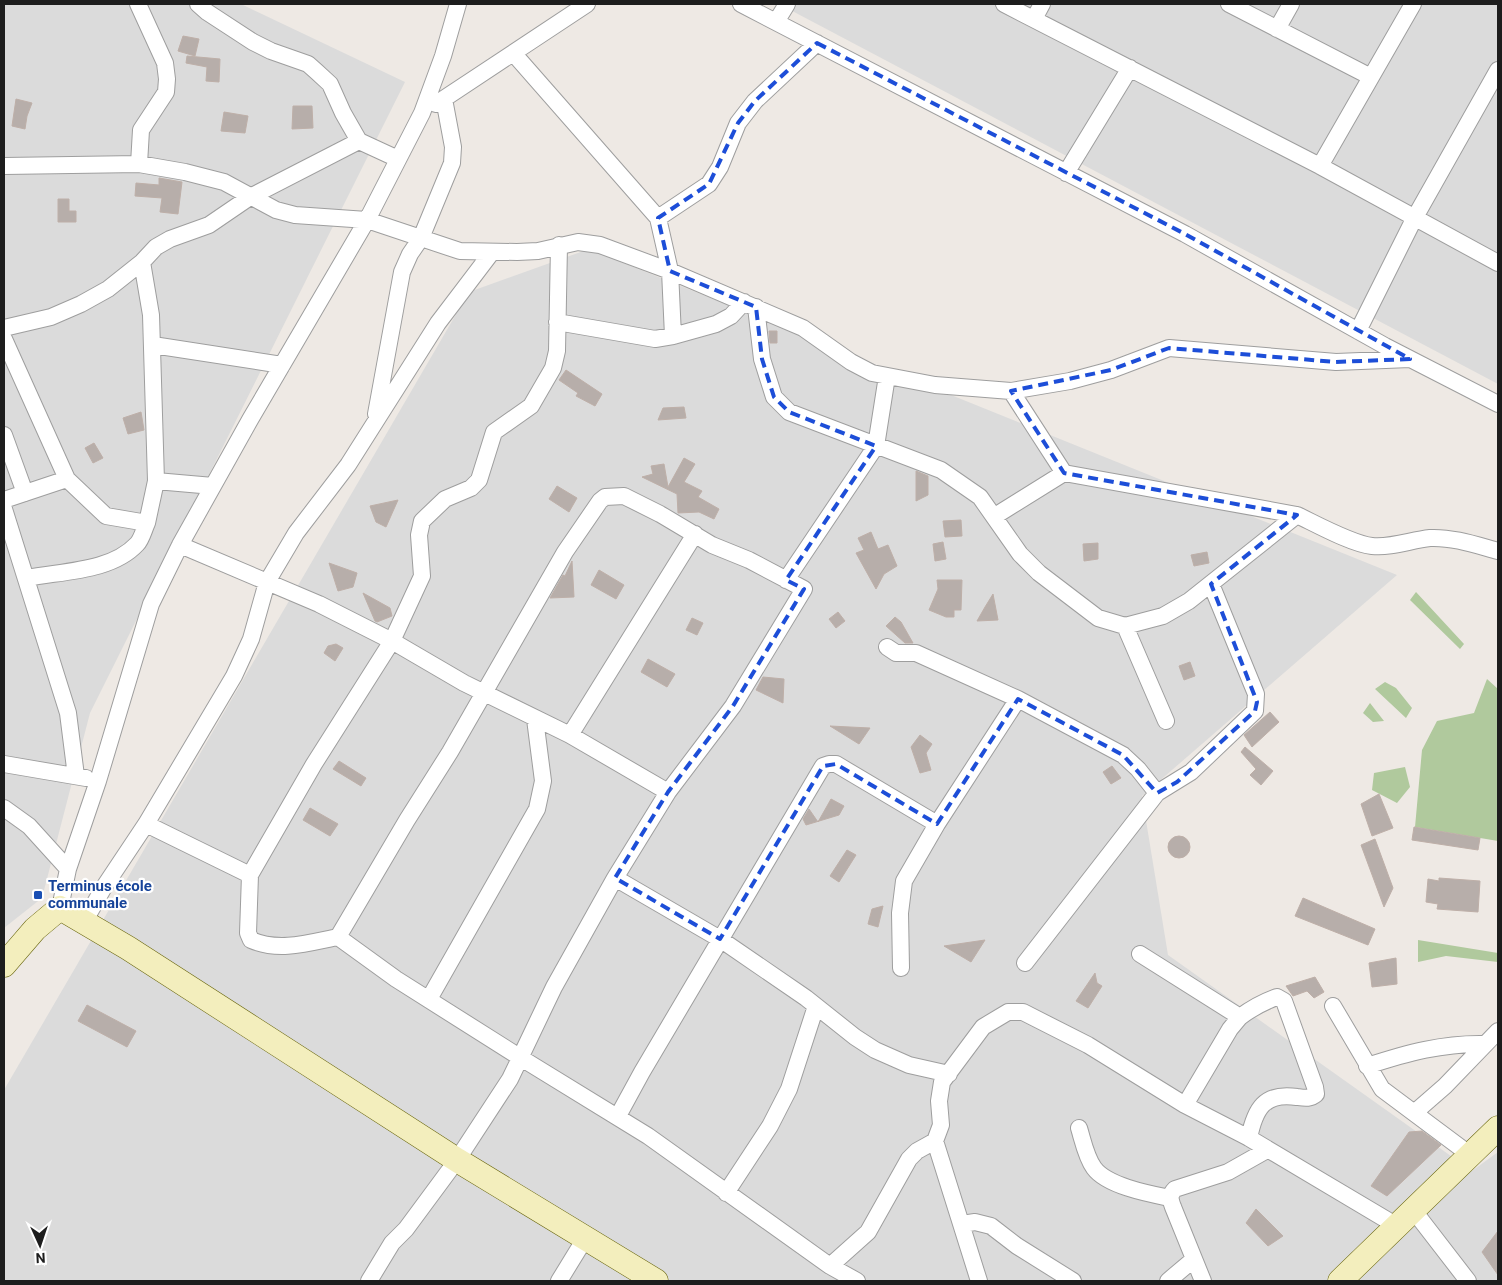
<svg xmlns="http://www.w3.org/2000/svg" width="1502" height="1285" font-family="Roboto,sans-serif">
<rect width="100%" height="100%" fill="#eee9e4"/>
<path fill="#dbdbdb" d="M 4,4 L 241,4 L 405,82 L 90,713 L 42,898 L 4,928 Z
M 779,4 L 1498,4 L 1498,384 Z
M 589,249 L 1397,575 L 1142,796 L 1168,955 L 1472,1171 L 1498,1152 L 1498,1281 L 4,1281 L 4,1090 L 469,292 Z"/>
<path fill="#b0c99d" d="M 1416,592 L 1464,644 L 1460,649 L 1410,600 Z
M 1487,679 L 1498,689 L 1498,841 L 1415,827 L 1422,750 L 1437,721 L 1474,713 Z
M 1385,682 L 1396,688 L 1412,708 L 1406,718 L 1375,689 Z
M 1370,703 L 1384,721 L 1373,722 L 1363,713 Z
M 1405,767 L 1410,787 L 1397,803 L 1372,790 L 1374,773 Z
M 1418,940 L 1498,953 L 1498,962 L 1446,956 L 1418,962 Z"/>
<path fill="#b7aeaa" stroke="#beafa8" d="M 183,36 L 199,39 L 195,56 L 178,51 Z
M 187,56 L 220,59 L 219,82 L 206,81 L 207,67 L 186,63 Z
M 16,99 L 32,103 L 27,116 L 25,129 L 12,126 Z
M 293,106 L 312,106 L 313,128 L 292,129 Z
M 224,112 L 248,116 L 245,133 L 221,131 Z
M 159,178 L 182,182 L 178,214 L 160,212 L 162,198 L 135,196 L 136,183 L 159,185 Z
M 58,199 L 69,199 L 69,211 L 76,211 L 76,222 L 58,222 Z
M 769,331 L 777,331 L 777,343 L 770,343 Z
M 566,370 L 602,394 L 595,406 L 576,396 L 578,393 L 559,380 Z
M 684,407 L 686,418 L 658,420 L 663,408 Z
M 141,412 L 144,430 L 128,434 L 123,418 Z
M 94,443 L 103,458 L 93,463 L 85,448 Z
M 684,458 L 695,464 L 684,482 L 702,491 L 698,497 L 719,509 L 714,519 L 699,512 L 678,513 L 677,494 L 642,477 L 653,474 L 651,466 L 664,464 L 668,487 Z
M 916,471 L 928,476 L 928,495 L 916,501 Z
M 557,486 L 577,498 L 569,512 L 549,499 Z
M 398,500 L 386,527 L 376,522 L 370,506 Z
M 961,520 L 962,536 L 945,537 L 943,521 Z
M 871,532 L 878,549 L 888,545 L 897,566 L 884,574 L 876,589 L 856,553 L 864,550 L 858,538 Z
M 943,542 L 946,559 L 935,561 L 933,544 Z
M 1098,543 L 1098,559 L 1084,561 L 1083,544 Z
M 1207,552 L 1209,563 L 1194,566 L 1191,555 Z
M 572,561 L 574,597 L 550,598 L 563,575 L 565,576 Z
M 329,563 L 357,573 L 353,587 L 338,591 Z
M 599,570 L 624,585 L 616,599 L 591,585 Z
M 937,580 L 962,580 L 961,610 L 954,610 L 954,617 L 946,617 L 929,610 L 938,589 Z
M 363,593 L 390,608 L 392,616 L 377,622 L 375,621 Z
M 993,594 L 998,620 L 977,621 L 985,607 Z
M 838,612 L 845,621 L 836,628 L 829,619 Z
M 895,617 L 901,622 L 913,643 L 905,643 L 886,626 Z
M 692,618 L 703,623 L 697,635 L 686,630 Z
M 336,644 L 343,648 L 335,661 L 324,653 L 328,646 Z
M 648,659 L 675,674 L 667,687 L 641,672 Z
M 1190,662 L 1195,676 L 1184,680 L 1179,666 Z
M 763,677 L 784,679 L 783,703 L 756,690 Z
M 1270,712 L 1279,722 L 1252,747 L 1244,735 Z
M 830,726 L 870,728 L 859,744 Z
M 920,735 L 932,744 L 926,753 L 931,770 L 920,773 L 911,747 Z
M 1245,747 L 1273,771 L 1261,785 L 1250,775 L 1256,769 L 1241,752 Z
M 339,761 L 366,778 L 361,786 L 333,769 Z
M 1112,766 L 1121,778 L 1111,784 L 1103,772 Z
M 1379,794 L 1393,828 L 1372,836 L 1361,804 Z
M 831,799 L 844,806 L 839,815 L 806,825 L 803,819 L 809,809 L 818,822 Z
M 310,808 L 338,824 L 330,836 L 303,820 Z
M 1414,827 L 1480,838 L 1478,850 L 1412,840 Z
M1168 847a11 11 0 1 1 22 0a11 11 0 1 1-22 0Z
M 1375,839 L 1393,888 L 1384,907 L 1361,845 Z
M 847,850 L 856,855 L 839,882 L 830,876 Z
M 1439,878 L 1480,881 L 1478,912 L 1437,909 L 1438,904 L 1426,902 L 1428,879 L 1439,881 Z
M 1303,898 L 1375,929 L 1368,945 L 1295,916 Z
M 883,906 L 878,927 L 868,924 L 872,909 Z
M 985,940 L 971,962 L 944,946 Z
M 1396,958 L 1397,984 L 1372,987 L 1369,963 Z
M 1095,973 L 1097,983 L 1102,986 L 1088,1008 L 1076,1001 Z
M 1315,977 L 1324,992 L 1314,998 L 1307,991 L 1293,996 L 1286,986 Z
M 87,1005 L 136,1031 L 127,1047 L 78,1021 Z
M 1422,1131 L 1441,1145 L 1387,1196 L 1371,1186 L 1409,1132 Z
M 1256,1209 L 1283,1236 L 1268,1246 L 1246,1223 Z
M 1498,1231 L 1498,1275 L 1482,1252 Z"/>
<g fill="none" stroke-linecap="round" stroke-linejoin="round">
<g stroke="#9e9e9e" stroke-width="18">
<path id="street" d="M 138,4 L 165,63 L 167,79 L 166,92 L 141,130 L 139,164
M 198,4 L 207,12 L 253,42 L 271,51 L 308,64 L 317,72 L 330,84 L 343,113 L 359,141 L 398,159
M 741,4 L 1185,234 L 1385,346 L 1498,404
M 1004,4 L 1320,166 L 1498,263
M 1229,4 L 1371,77
M 1034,19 L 1042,4
M 776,22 L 787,4
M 1277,29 L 1291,4
M 514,54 L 658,218 L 670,271 L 673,336
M 436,104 L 587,4
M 4,166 L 139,164 L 185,172 L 224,182 L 276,210 L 295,215 L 367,220 L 460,251 L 517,252 L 538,251 L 578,242 L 600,245 L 670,271 L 803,328 L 851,362 L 872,373 L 935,385 L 1011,391 L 1070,381 L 1111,370 L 1169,348 L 1336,362 L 1410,359
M 1320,166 L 1413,4
M 1066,173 L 1130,68
M 658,218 L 709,184 L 720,167 L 738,123 L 755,101 L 817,43
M 756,307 L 762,359 L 774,397 L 789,412 L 941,470 L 980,497 L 1020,554 L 1039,573 L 1098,618 L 1125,626 L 1163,616 L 1189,601 L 1297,515
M 557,322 L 655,339 L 673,336 L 716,324 L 731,316 L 744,302
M 4,328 L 51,317 L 81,304 L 108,289 L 142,262 L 156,247 L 170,239 L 209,225 L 250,197 L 359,141
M 1358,331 L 1414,219 L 1498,70
M 4,339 L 67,479 L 106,516 L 147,523 L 156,481 L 151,315 L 142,262
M 153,345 L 282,365
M 1011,391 L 1064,473 L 1297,515 C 1316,524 1352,544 1372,546 C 1392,548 1411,540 1430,538 C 1453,537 1476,545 1498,551
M 376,414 L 402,272 L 410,254 L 421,238 L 452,163 L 453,147 L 444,99
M 4,435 L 25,493
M 156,481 L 213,486
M 4,500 L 67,479
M 4,509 L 68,713 L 76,776
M 995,516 L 1064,473
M 180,545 L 319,604 L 392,641 L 464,683 L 570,735 L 668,792 L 615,878 L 554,987 L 510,1079 L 457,1160 L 406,1229 L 392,1243 L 369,1281
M 27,578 C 62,571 111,572 137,544 C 142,539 144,529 147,523
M 786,580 L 876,446 L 887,376
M 1125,626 L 1166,721
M 887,647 L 896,653 L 916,653 L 1018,699 L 1123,755 L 1138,769 L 1157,793
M 570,735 L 695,534
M 4,764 L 86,778
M 4,808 L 29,826 L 68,869
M 146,824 L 250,875 L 314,764 L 392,641 L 422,576 L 419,535 L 422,521 L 445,499 L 471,488 L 479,480 L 494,432 L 531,406 L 553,368 L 557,351 L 559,245
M 250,875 L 248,933 L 251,940 C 279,952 308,943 338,937 L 407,820 L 450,752 L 565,552 L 600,501 L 605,497 L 624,496 L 660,514 L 712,545 L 749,560 L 804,589 L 733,706 L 668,792
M 615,878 L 720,939 L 806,998 L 855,1037 L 875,1050 L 909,1065 L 949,1074
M 60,908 L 68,869 L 98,781 L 151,604 L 180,545 L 251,418 L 367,220 L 422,113 L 443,56 L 458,4
M 84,922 L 104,887 L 146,824 L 234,676 L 251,639 L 267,582 L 296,533 L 348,465 L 438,323 L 492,252
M 338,937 L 396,979 L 521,1058 L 648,1136 L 830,1266 L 857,1281
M 1140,954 L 1240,1017 C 1252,1008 1263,1002 1277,997 L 1284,1001 L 1315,1087 L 1316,1094 C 1310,1099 1305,1098 1297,1097 C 1264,1092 1255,1109 1249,1138
M 1025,963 L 1157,793 L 1191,772 L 1255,711 L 1256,694 L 1211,584
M 901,968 L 900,913 L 904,881 L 937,824 L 1018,699
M 429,999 L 537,809 L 543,781 L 535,719
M 1333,1006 L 1382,1089 L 1469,1154
M 1240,1017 L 1230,1029 L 1185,1105 L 1249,1138 L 1397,1226
M 1367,1066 C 1407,1053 1443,1043 1485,1044
M 1414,1113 L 1445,1086 L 1498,1031
M 618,1116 L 642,1072 L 823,766 L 829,764 L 836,764 L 937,824
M 1079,1128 C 1083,1141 1086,1157 1094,1168 C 1107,1186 1150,1194 1170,1198
M 935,1141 L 979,1281
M 726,1193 L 770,1126 L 789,1089 L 816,1006
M 1414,1211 L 1468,1281
M 962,1224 L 975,1222 L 991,1226 L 1017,1246 L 1073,1281
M 830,1266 L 868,1232 L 909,1159 L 917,1151 L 935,1141 L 941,1125 L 939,1101 L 942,1082 L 983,1027 L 1008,1012 L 1023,1012 L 1088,1045 L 1185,1105
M 559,1281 L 586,1237
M 1168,1281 L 1194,1259
M 1203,1281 L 1173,1207 C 1170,1199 1169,1195 1175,1189 L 1228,1172 L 1267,1150"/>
</g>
<g stroke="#6a670f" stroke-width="25">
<path id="secondary" d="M 4,965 L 35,929 L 60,908 L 128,948 L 457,1160 L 656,1281
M 1340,1281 L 1498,1128"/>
</g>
<use href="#street" stroke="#fff" stroke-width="16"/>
<use href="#secondary" stroke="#f3eebd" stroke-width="24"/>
</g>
<path fill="none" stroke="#1d4ed8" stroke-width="4" stroke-dasharray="10 6" stroke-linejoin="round" d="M 817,43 L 1185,234 L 1410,359 L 1336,362 L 1169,348 L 1111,370 L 1011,391 L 1064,473 L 1297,515 L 1211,584 L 1257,702 L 1255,711 L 1177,782 L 1157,793 L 1123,755 L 1018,699 L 937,824 L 836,764 L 823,766 L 720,939 L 615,878 L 668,792 L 733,706 L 804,589 L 786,580 L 876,446 L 789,412 L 774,397 L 762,359 L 756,307 L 670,271 L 658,218 L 709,184 L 738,123 L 755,101 Z"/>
<rect fill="#1a4fb4" stroke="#fff" stroke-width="2" x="33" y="890" width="10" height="10" rx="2.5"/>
<g text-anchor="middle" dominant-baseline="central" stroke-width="4.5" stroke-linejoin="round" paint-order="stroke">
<g font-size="15" font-weight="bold" fill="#164399" stroke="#fff" text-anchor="start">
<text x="48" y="886">Terminus école<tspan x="48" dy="17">communale</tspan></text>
</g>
</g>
<rect width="1502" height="1285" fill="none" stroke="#1d1d1d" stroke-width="10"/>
<g transform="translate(40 1245) rotate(177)" stroke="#ffffff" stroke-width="4" paint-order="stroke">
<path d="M0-4L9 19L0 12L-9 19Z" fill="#1d1d1d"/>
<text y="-8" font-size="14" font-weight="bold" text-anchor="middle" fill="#1d1d1d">N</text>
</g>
</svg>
